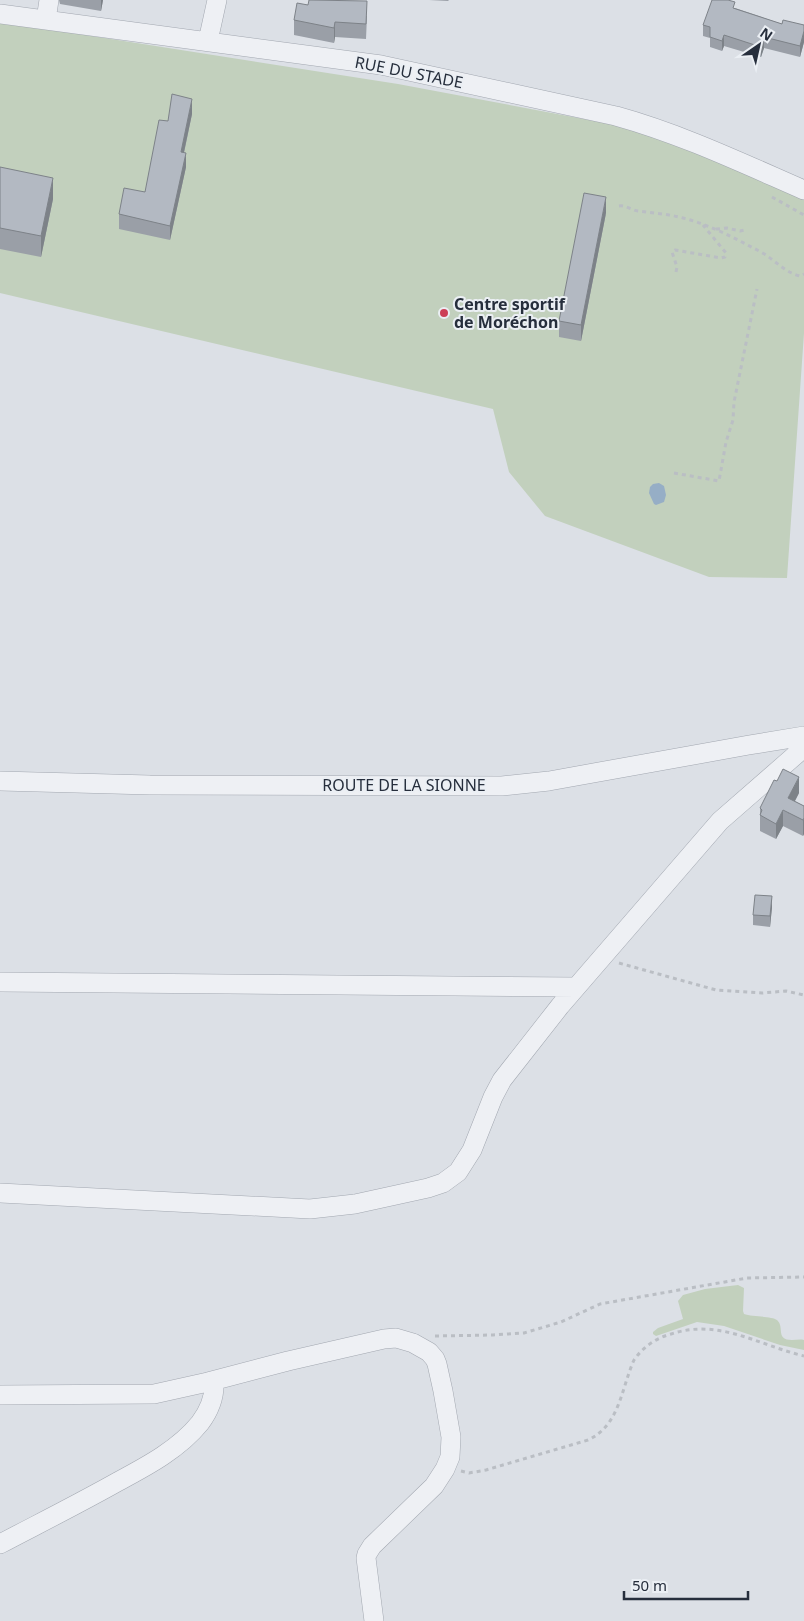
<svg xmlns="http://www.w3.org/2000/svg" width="804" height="1621" font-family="'Noto Sans',sans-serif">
<rect width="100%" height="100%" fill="#dce0e6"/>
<path fill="#c2d0bd" d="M 0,23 L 41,28 L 398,84 L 621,126 L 708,156 L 804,200 L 804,333 L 787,578 L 709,577 L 545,516 L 509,472 L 493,409 L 0,293 Z
M 738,1285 L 744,1288 L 743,1311 L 744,1314 C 752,1317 772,1316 777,1320 C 785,1327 775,1340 792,1340 C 796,1340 800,1339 804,1340 L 804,1350 L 780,1345 L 724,1326 L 697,1322 L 656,1336 L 653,1334 L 653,1332 L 658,1328 L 683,1319 L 678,1301 L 683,1295 L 705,1289 Z"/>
<path fill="#96aec6" d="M 659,483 L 664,486 L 666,495 L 664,502 L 656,505 L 654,504 L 649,493 L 650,487 L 653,484 Z"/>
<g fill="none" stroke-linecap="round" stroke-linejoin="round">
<g stroke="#a2a7b0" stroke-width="20">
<path id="minor" d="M 0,14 L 381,65 L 616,116 C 681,134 742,163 804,190
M 46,20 L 49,0
M 208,41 L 217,0
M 0,781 L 150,785 L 502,786 L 549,781 L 749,745 L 804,736
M 0,982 L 576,987
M 0,1193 L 310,1209 L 355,1204 L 428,1188 L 443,1183 L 458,1172 L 472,1150 L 493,1097 L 502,1080 L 560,1006 L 720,821 L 799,752 L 803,745 L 801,737
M 0,1395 L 154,1394 L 208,1382 L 288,1361 L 384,1339 L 396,1338 L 413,1343 L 429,1352 L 435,1359 L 437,1364 L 443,1391 L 451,1437 L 450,1457 L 445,1469 L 434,1486 L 372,1546 L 367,1554 L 366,1558 L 374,1621
M 0,1544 C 40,1523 80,1503 119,1481 C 147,1466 179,1449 200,1423 C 209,1411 215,1396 214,1381"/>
</g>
<path stroke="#babec4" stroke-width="3" stroke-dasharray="4 4" stroke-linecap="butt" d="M 772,197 L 804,215
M 619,206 C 626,205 631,210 638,211 C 653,213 668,214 683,218 C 711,225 736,239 761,252 C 775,260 784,272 800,276 L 804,274
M 716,229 L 727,228 L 740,231 L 745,230
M 676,272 L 677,267 L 672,252 L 675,250 L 721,258 L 725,257 L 726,253 L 703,225
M 674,473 L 719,481 L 726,442 L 733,420 L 734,402 L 757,289
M 619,963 L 716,990 L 762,993 L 786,991 L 804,995
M 435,1336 L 493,1335 L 524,1333 L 561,1322 L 600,1304 L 747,1278 L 804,1277
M 461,1471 L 469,1473 L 486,1470 L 588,1440 C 620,1425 621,1389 634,1360 C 643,1347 656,1338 671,1334 C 719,1318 758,1345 804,1356"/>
<use href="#minor" stroke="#eef0f4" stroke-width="19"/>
</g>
<path fill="#9a9fa7" d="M 59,0 L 103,0 L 101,11 L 60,4 Z
M 429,0 L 449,0 L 448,1 Z
M 735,8 L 782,24 L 804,25 L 804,42 L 800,57 L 764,48 L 761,57 L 724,46 L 722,51 L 710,47 L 710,38 L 703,36 L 703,25 Z
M 367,16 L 366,39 L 335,37 L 334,43 L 294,35 L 294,20 Z
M 192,114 L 184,153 L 186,167 L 170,240 L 119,229 L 119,214 L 145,192 L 168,121 Z
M 0,167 L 53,199 L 41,257 L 0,249 Z
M 606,213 L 581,341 L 559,337 L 559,321 Z
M 799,793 L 795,801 L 804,806 L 804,834 L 803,836 L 783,826 L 776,839 L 760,831 L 760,808 Z
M 772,907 L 770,927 L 753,925 L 753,915 Z"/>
<path fill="#7d8288" d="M 101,0 L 103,0 L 101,11 Z
M 335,22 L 335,37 L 334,43 L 334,28 Z
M 804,31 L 804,42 L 800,57 L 800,46 Z
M 724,35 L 724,46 L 722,51 L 722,41 Z
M 764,37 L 764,48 L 761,57 L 761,47 Z
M 192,99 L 192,114 L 181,166 L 181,152 Z
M 186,153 L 186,167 L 170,240 L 170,226 Z
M 53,178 L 53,199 L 41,257 L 41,236 Z
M 606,197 L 606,213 L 581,341 L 581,325 Z
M 799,777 L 799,793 L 788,814 L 788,798 Z
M 783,810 L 783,826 L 776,839 L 776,824 Z
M 804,818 L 804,834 L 803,836 L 803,820 Z
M 772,896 L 772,907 L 770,927 L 770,916 Z"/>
<path fill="#b3b9c2" stroke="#7d8288" d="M 309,0 L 367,1 L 366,24 L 335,22 L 334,28 L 294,20 L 297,3 L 308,5 Z
M 712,0 L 728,0 L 735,2 L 733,8 L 782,24 L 783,20 L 804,25 L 804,31 L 800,46 L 764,37 L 761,47 L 724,35 L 722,41 L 710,37 L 710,27 L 703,25 Z
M 172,94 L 192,99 L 181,152 L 186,153 L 170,226 L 119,214 L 124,188 L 145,192 L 159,120 L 168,121 Z
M 0,167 L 53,178 L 41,236 L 0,228 Z
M 584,193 L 606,197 L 581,325 L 559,321 Z
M 783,769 L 799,777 L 788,798 L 804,806 L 804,818 L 803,820 L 783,810 L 776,824 L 760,815 L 762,810 L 760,808 L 774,780 L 777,781 Z
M 755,895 L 772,896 L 770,916 L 753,915 Z"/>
<circle fill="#cc3f56" stroke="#ebeff4" stroke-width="2" cx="444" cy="313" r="5"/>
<g text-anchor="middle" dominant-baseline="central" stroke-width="4" stroke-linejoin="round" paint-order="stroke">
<g font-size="16" fill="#262e3c" stroke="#ebeff4">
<text transform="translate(409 72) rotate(11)">RUE DU STADE</text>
<text x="404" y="785">ROUTE DE LA SIONNE</text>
</g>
<g font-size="16" font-weight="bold" fill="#262e3c" stroke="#ebeff4" text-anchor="start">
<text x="454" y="304">Centre sportif<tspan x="454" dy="18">de Moréchon</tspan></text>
</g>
</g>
<g transform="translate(759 45) rotate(34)" stroke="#ebeff4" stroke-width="4" paint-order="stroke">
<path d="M0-4L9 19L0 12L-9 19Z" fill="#262e3c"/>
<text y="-8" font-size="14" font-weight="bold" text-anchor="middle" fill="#262e3c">N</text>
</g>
<path d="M624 1591v8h124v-8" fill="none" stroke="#262e3c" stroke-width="2.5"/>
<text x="632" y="1591" font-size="15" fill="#262e3c" stroke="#ebeff4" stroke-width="4" paint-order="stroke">50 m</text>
</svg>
